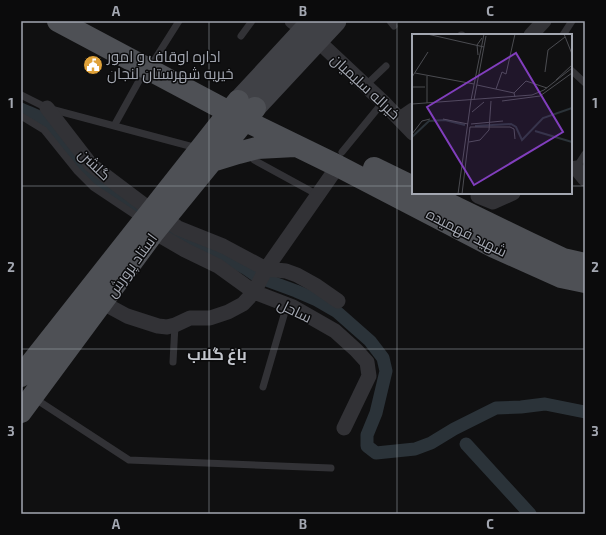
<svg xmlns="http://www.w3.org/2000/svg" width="606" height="535" font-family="'Exo 2',Cairo,sans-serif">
<rect width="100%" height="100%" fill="#101011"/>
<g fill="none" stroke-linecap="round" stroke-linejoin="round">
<path stroke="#2b3339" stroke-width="13" d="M 21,109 C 29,113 42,117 49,123 C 63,136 71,153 83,167 C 97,183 116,198 134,208
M 164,228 L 178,237 L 203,246 L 225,257 L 245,268 L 258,277 L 296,291 L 317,300 L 336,311 L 370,341 L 383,358 L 386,371 L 376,413 L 367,435 L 367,446 L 376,453 L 415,449 L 431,443 L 454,429 L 496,408 L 521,407 L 545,404 L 585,412
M 466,444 L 530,514"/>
<path stroke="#323236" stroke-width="7" d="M 390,21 L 394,26
M 461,35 L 462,35
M 563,35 L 572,21
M 241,36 L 252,21
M 155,59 L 179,21
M 571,70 L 585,83
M 365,86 L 386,66
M 21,95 L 47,108 L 197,148
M 21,116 L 44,130 L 77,171 L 93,187 L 141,219
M 114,126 L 145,70
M 342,152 L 383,102
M 254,160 L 318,195
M 576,168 L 585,154
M 173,362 L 175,325
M 263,387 L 287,305
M 34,398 L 129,460 L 331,468"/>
<path stroke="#323236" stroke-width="15" d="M 292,21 L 304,30
M 531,35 L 544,21
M 318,41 L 383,102 L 413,133
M 47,108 L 91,165 L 152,211
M 400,119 L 413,110
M 571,169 L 576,168 L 585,179
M 478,196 L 493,202 L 513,193
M 166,219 L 178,228 L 223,246 L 266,269 L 286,271 L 297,275 L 315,285 L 338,301
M 154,232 L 185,250 L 218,266 L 254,292 L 293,307 L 335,331 L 356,350 L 367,362 L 369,376 L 344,428
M 103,303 L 127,316 L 158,326 L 167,327 L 175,325 L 190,318 L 210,318 L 228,312 L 243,304 L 254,292 L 266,269 L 338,166"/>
<path stroke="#404146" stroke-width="21" d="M 239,100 L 312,21
M 255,108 L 336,21"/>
<path stroke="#4e5055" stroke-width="22" d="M 58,21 L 244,120 L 338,166 L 494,247 L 561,277 L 585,282
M 212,161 L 238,153 L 257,148 L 295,146
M 374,168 L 413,187
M 426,193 L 529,243 L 563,259 L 585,264
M 21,376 L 238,101
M 21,412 L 154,232 L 255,108"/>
</g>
<path fill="none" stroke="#a3a7b1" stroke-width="1" stroke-opacity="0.55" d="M 209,21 L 209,514M 397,21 L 397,514M 21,186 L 413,186M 571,186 L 585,186M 21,349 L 585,349"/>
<defs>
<g id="civic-disc" transform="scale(1)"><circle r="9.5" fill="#e0a239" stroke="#0b0b0c"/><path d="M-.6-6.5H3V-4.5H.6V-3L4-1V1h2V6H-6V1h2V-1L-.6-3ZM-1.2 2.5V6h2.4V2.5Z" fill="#fff"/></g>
</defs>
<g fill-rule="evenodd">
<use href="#civic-disc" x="93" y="65"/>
</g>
<g text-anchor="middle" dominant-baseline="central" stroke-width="3" stroke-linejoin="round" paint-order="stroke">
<g font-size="15" fill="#a3a7b1" stroke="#0b0b0c" text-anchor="start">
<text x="107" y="56">اداره اوقاف و امور<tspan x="107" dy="17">خیریه شهرستان لنجان</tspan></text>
</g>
<g font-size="15" fill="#a3a7b1" stroke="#0b0b0c">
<text transform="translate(366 86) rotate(43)">خیراله سلیمیان</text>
<text transform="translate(95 164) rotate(44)">گلشن</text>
<text transform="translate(467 232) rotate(27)">شهید فهمیده</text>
<text transform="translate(131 265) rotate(-54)">استاد پرورش</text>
<text transform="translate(295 310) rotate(26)">ساحل</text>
</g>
<g font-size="16" font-weight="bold" fill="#c3c6cd" stroke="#0b0b0c">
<text x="217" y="353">باغ گلاب</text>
</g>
</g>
<g transform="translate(412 34)">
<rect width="160" height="160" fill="#101011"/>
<path fill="none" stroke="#2b3339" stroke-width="2" d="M 63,92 L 99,90 L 104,93 L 110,106 L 131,84 L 160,74M 123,97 L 160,108M 0,103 L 17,87 L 33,86 L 53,91"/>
<path fill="none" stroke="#4b4c51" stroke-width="1" d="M 15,0 L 72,13M 152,0 L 160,20M 66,21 L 65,11 L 70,4M 133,38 L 136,16 L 153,3M 3,39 L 62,50M 15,42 L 15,69M 0,43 L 16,18M 144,46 L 160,31M 65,51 L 102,59 L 103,63M 0,53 L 13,53M 84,55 L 90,38 L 94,40 L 103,0M 102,59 L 114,47 L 135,54M 62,66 L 74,2M 90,67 L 128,62 L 160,39M 0,70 L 120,61 L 132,56 L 160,34M 60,78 L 72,68M 31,85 L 56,90M 59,90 L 91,87M 58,93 L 98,93 L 102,95 L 103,105M 0,100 L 10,87 L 18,85M 57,108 L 68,106 L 77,96 L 79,67M 46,160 L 59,66 L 72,0M 50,160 L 58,93"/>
<path fill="#813ebd" fill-opacity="0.15" stroke="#813ebd" stroke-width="2" d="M 104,19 L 151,98 L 62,151 L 15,73 Z"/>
<rect width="160" height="160" fill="none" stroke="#a3a7b1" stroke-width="2"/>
</g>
<rect width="606" height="535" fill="none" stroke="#0b0b0c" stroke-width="44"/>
<rect x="22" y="22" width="562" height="491" fill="none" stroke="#a3a7b1" stroke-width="1.5"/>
<g font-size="13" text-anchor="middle" font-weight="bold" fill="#a3a7b1">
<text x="116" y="16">A</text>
<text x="303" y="16">B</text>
<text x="490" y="16">C</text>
<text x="11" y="108">1</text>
<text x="595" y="108">1</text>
<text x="11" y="272">2</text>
<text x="595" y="272">2</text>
<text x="11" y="436">3</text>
<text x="595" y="436">3</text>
<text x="116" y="529">A</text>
<text x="303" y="529">B</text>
<text x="490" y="529">C</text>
</g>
</svg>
